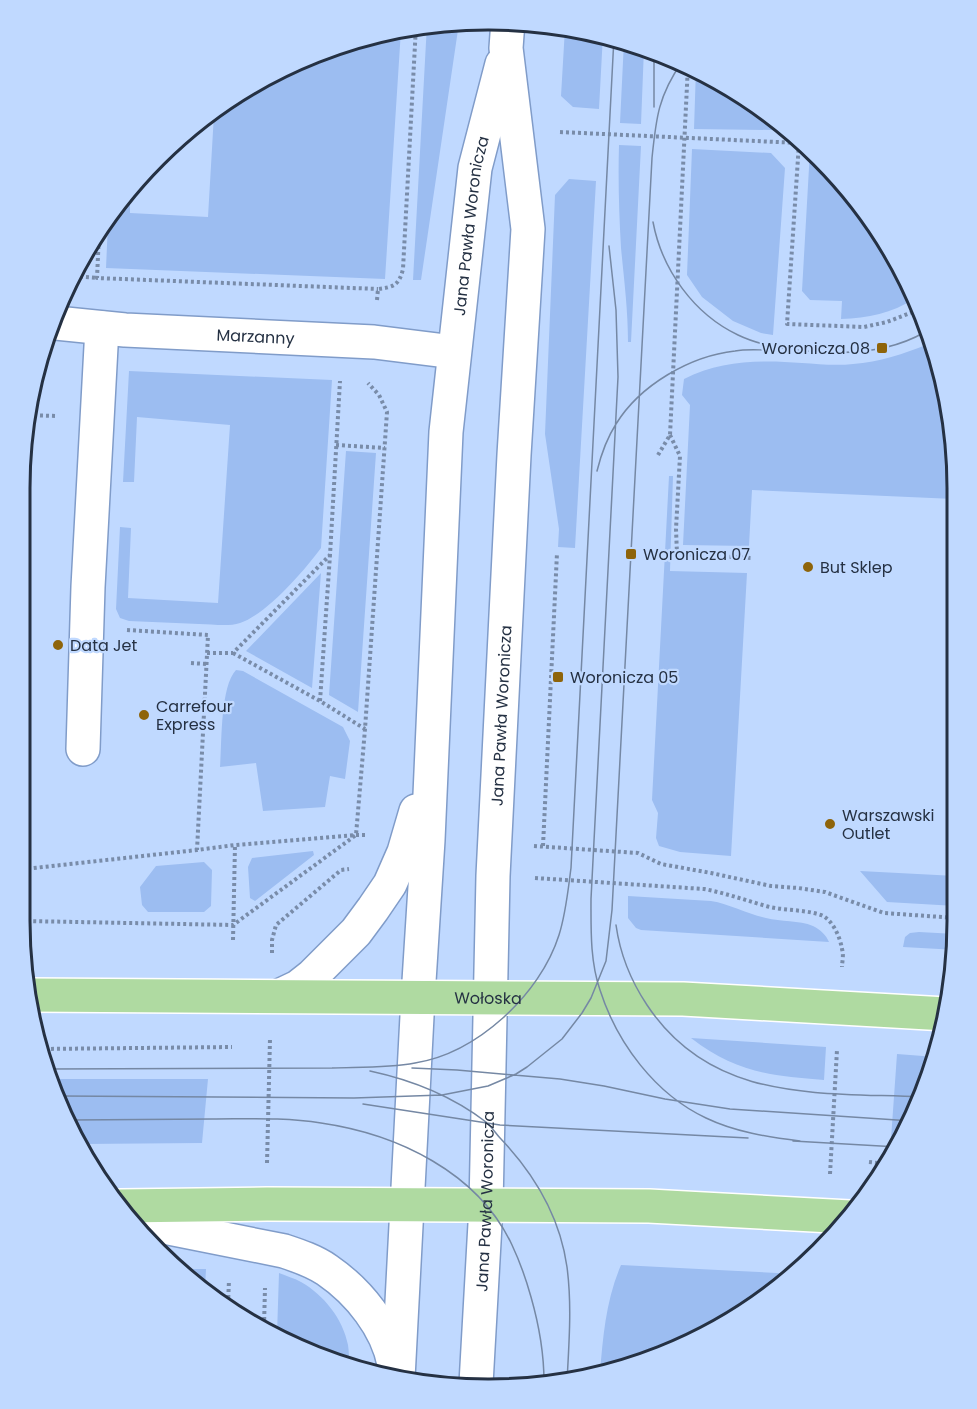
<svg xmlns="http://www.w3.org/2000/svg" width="977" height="1409" font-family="Poppins,sans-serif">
<rect width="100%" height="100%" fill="#c0d9ff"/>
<path fill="#9cbdf1" d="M 459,23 L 421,280 L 413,280 L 427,24 Z
M 565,28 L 603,34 L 599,109 L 573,107 L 561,96 Z
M 401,30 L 385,279 L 106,268 L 108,223 L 130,195 L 130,213 L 208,217 L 214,114 L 221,115 L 221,106 L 254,83 L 337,45 Z
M 624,41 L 644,48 L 641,124 L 620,123 Z
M 696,68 L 774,116 L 783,125 L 774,130 L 694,129 Z
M 619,145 L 641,146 L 631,342 L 628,342 C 628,310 624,279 621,248 C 619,213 618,179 619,145 Z
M 692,149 L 771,153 L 785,168 L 773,335 L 761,333 L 733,321 L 702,297 L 687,275 Z
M 810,150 L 841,179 L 909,281 L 914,299 C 892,313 868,318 841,319 L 842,301 L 810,300 L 802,291 Z
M 569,179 L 596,181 L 575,548 L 558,547 L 559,529 L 545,434 L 555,195 Z
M 928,344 L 953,427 L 954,499 L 752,490 L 749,546 L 683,545 L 690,405 L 682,395 L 684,379 C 721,360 761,360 802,363 C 818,364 836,366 853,364 C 879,362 904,354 928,344 Z
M 129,371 L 332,380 L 321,548 C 304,571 267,614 240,623 C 228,627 212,624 199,624 C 176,623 152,622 129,621 L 120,618 L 116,609 L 120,527 L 131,528 L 128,598 L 218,603 L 230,425 L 137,417 L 134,482 L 123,482 Z
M 346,451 L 376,453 L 358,712 L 329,695 Z
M 669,476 L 673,476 L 670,571 L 747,573 L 731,856 L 680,852 L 659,846 L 656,838 L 658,813 L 652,800 Z
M 321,573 L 312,688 L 246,651 Z
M 236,670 L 243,671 L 343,727 L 350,741 L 345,779 L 330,776 L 325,807 L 263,811 L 256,763 L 220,767 C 222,743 220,687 236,670 Z
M 313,851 L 314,855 L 255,901 L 250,898 L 248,867 L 252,858 Z
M 204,862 L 212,870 L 211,906 L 204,912 L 148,912 L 142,905 L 140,887 L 156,866 Z
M 860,871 L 956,876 L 956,906 L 887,902 Z
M 628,896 L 711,901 C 730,904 747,914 766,918 C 781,922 799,920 813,926 C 821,930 826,935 829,942 L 641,930 L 636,928 L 628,918 Z
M 919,932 L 956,934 L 957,950 L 903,947 L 905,937 L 910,933 Z
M 691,1038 L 826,1047 L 824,1080 C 770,1076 735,1072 691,1038 Z
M 897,1054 L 936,1057 L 909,1128 L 902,1140 L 891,1139 Z
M 52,1079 L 208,1079 L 202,1143 L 82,1144 Z
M 621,1265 L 796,1274 L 696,1341 L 600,1373 C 603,1336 606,1300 621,1265 Z
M 176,1269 L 206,1269 L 205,1289 L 180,1273 Z
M 279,1273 C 286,1276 294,1278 301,1282 C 324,1295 343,1319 348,1345 C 349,1351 349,1358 349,1365 L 309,1354 L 277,1334 Z"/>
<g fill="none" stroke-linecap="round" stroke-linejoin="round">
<g stroke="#809cc9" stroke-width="36">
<g id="minor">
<path id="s1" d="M 56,323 L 125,330 L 374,342 L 454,352"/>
<path d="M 83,749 L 88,587 L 102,328"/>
<path d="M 279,996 L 298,987 L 312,976 L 356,932 L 373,909 L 390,884 L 404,852 L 416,811"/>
<path d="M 134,1221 L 284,1251 C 299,1256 314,1261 327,1270 C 359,1292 387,1327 394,1364"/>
<path id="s2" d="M 398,1378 L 418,997 L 428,840 L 446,432 L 475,168 L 502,64"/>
<path id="s3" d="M 476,1384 L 486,1206 L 493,876 L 514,455 L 528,229 L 506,48 L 508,21"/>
</g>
</g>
<g stroke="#fff" stroke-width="36">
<g id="major">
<path id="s4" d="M 29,995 L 683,999 L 946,1014"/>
<path d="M 120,1206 L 267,1204 L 649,1206 L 850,1217"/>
</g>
</g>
<path stroke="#798ca9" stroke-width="4" stroke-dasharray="3 3" stroke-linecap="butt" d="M 560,132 L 799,143 L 787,324 L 864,327 L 887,322 L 918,310
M 99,234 L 97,278 L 378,289
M 74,276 L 97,278
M 377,300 L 378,289 C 394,287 399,285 403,269 L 416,26
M 28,415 L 56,416
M 670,435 L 680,456 L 676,529 L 677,554 L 751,558
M 336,445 L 385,448
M 658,455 L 670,435 L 688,65
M 127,630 L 208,635 L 197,850
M 207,653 L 233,653 L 330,555 L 340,381
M 233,653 L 320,701 L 365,729
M 191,663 L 206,664
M 320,701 L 330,555
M 365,835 L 356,835 L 235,845 L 197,850 L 25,869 L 25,921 L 233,925 L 356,835 L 365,729 L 387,412 L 379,395 L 368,383
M 534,846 L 638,853 L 661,864 L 711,873 L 771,886 L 798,888 L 825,892 L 884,913 L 956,918
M 543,846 L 557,553
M 20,864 L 25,869
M 535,878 L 704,889 C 725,893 745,900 766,906 C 784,911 803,909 821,915 C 833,920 840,937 842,949 C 844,955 842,962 842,967
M 233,940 L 235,845
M 272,953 L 272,940 L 276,925 L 341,870 L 349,869
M 39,1049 L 232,1047
M 869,1162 L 887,1164
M 267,1163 L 270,1039
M 830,1174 L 837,1050
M 228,1304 L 229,1280
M 264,1326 L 265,1288"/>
<use href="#minor" stroke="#fff" stroke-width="33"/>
<use href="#major" stroke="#afdaa1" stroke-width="33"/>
<path stroke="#7588a4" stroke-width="1.5" d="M 654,107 L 654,52
M 653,222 C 662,270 694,314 738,335 C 763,347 795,351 823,352 C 858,354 894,350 925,332
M 609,246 L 616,310 L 618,377 L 591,899 C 591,929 590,961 600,990 C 617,1043 655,1094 706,1118 C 735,1132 768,1137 800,1141
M 597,471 C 601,455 607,438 616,424 C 640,385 690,356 735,351 C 746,349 757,350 768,350
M 616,925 C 620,954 631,981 647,1005 C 712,1103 818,1092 921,1097
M 412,1068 L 457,1070 L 560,1079 L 604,1086 L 665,1099 L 730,1109 L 912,1121
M 48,1069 L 332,1068 C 360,1067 388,1068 415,1063 C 477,1053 540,995 559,935 C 566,913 568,890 571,868 L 614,37
M 370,1071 C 412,1080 452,1096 486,1122 C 492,1127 496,1134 501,1139 C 536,1176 560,1217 567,1267 C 572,1305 569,1343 567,1381
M 60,1096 L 354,1098 L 442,1095 L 488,1086 L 516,1074 L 527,1067 L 562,1039 L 582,1013 L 591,998 L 606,961 L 612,910 L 652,158 C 656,119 658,96 682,62
M 363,1104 L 500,1125 L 748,1138
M 71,1120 C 118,1120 165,1119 212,1119 C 248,1119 285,1117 321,1123 C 397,1134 478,1172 512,1245 C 520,1262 526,1279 531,1297 C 539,1325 544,1353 544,1382
M 793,1141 L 898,1147"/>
</g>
<g fill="#8e640a" stroke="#c0d9ff" stroke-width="2">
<rect x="876" y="342" width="12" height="12" rx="3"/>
<rect x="625" y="548" width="12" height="12" rx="3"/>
<circle cx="808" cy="567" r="6"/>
<circle cx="58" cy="645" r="6"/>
<rect x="552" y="671" width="12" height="12" rx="3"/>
<circle cx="144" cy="715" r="6"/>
<circle cx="830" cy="824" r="6"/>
</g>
<g text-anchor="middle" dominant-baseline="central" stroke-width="4.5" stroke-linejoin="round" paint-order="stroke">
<g font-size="16" fill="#253143" stroke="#c0d9ff">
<text stroke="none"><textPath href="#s2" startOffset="1155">Jana Pawła Woronicza</textPath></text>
<text stroke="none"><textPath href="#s1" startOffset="200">Marzanny</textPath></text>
<text stroke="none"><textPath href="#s3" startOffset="669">Jana Pawła Woronicza</textPath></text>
<text stroke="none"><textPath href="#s4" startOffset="459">Wołoska</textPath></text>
<text stroke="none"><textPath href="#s3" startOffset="183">Jana Pawła Woronicza</textPath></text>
</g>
<g font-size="16" fill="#253143" stroke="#c0d9ff" text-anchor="start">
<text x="870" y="348" text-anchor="end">Woronicza 08</text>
<text x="643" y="554">Woronicza 07</text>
<text x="820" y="567">But Sklep</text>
<text x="70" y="645">Data Jet</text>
<text x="570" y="677">Woronicza 05</text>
<text x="156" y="706">Carrefour<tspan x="156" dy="18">Express</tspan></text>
<text x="842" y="815">Warszawski<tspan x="842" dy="18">Outlet</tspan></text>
</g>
</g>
<path d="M0 0H977V1409H0ZM488 30H489A458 458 0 0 1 947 488V921A458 458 0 0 1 489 1379H488A458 458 0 0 1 30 921V488A458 458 0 0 1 488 30Z" fill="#c0d9ff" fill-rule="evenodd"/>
<path fill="none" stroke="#253143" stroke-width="3" d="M488 30H489A458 458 0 0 1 947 488V921A458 458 0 0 1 489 1379H488A458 458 0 0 1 30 921V488A458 458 0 0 1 488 30Z"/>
</svg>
